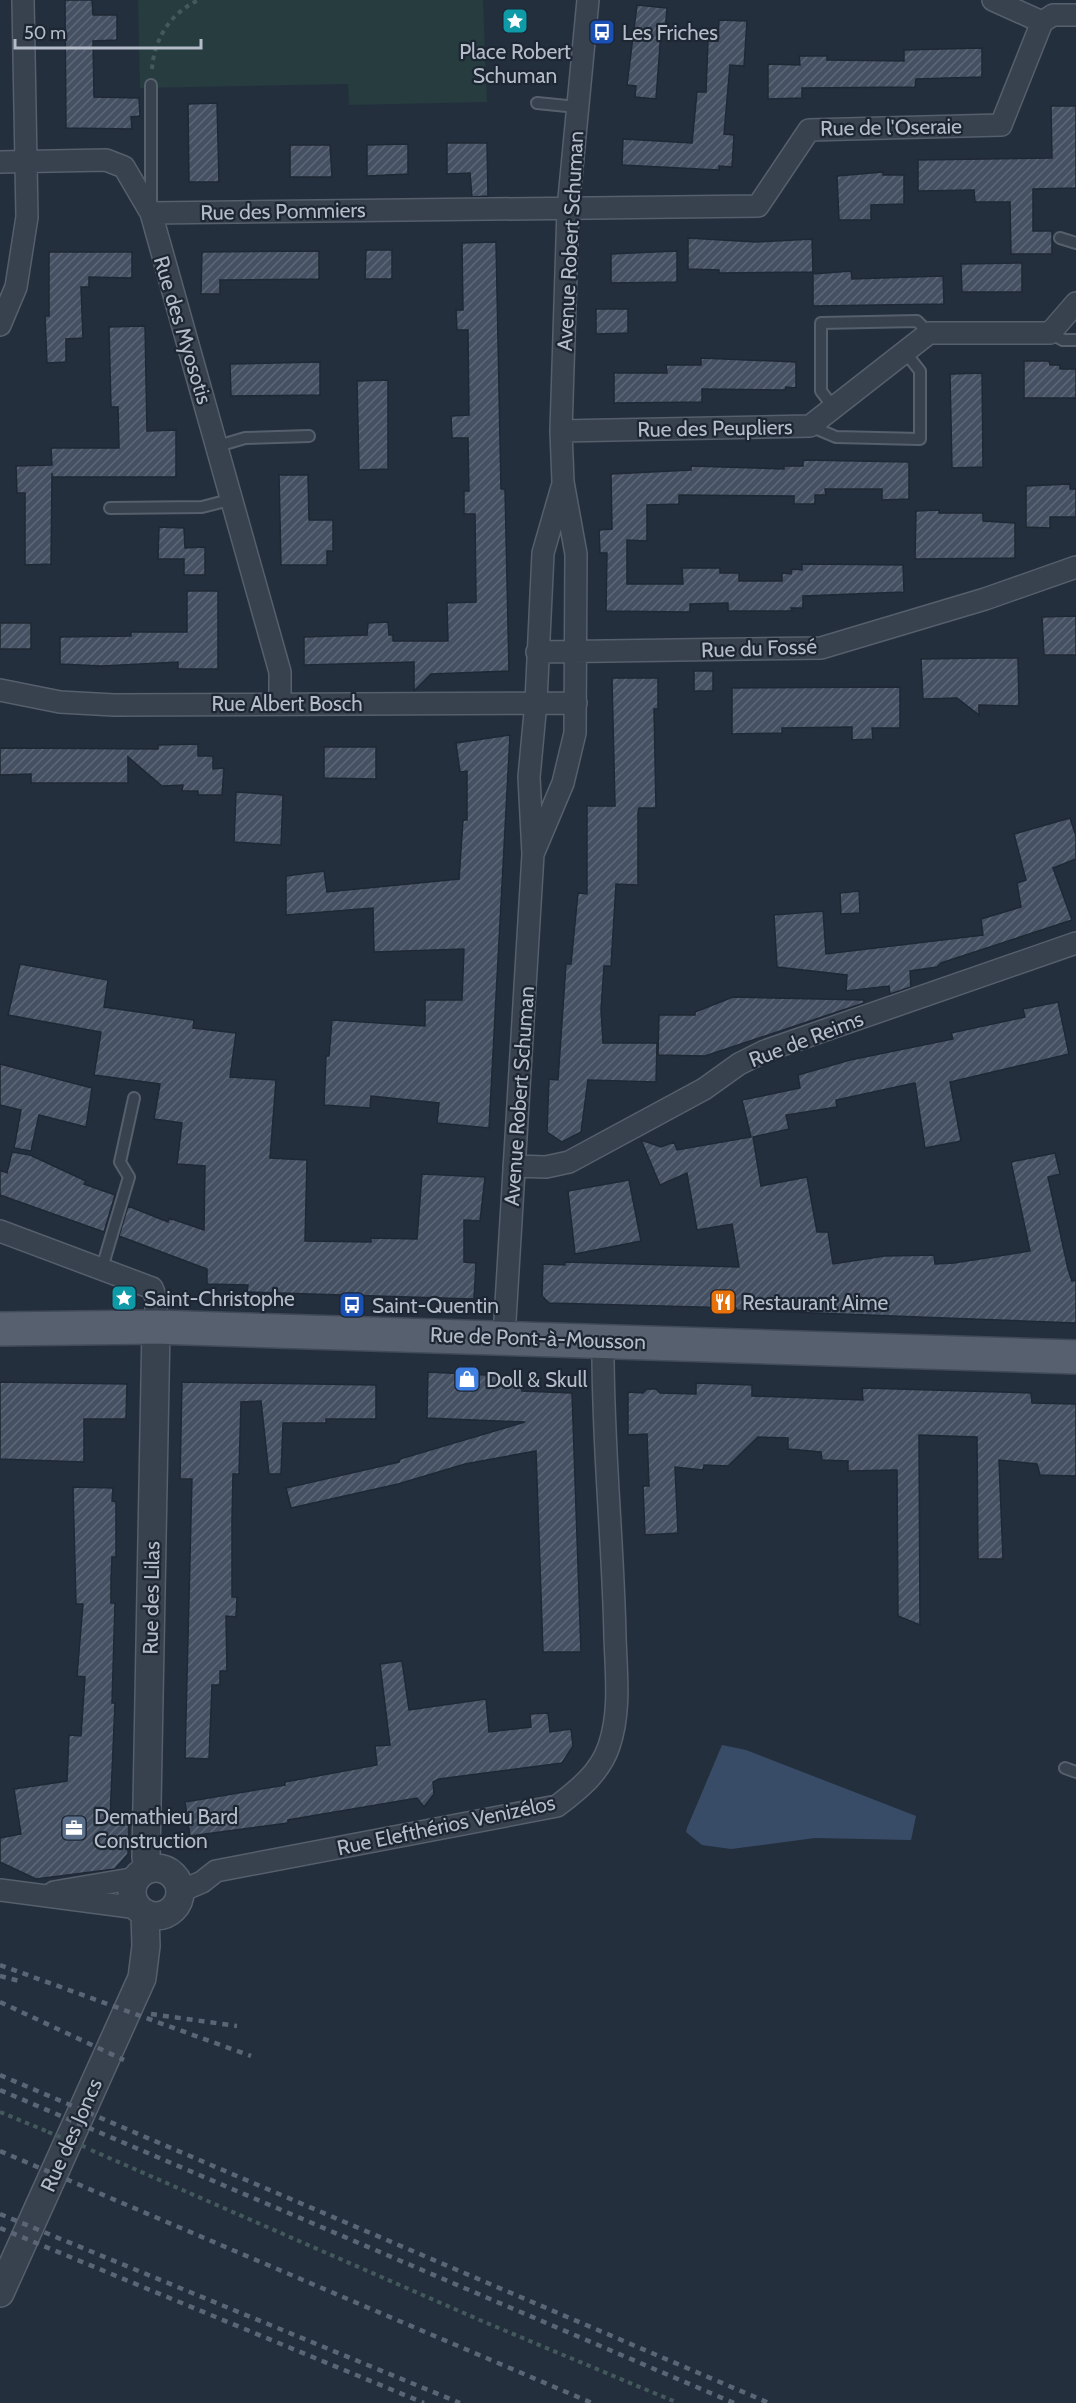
<svg xmlns="http://www.w3.org/2000/svg" width="1076" height="2403" font-family="Cabin,sans-serif">
<defs>
<pattern id="building-hatch" width="6" height="6" patternUnits="userSpaceOnUse" patternTransform="scale(1.5)"><rect width="6" height="6" fill="#455162"/><path d="M-1 1l2-2M0 6l6-6M5 7l2-2" fill="none" stroke="#5d6877"/></pattern>
</defs>
<rect width="100%" height="100%" fill="#242f3e"/>
<path fill="#263c3f" d="M 138,0 L 483,0 L 487,102 L 349,105 L 348,84 L 140,88 Z"/>
<path fill="#394c67" d="M 722,1745 L 746,1750 L 916,1816 L 911,1840 L 815,1838 L 731,1849 L 702,1845 L 686,1832 L 687,1828 Z"/>
<path fill="url(#building-hatch)" stroke="#1f2835" stroke-width="1.5" d="M 65,0 L 92,0 L 93,15 L 117,15 L 117,40 L 93,41 L 94,97 L 139,98 L 140,116 L 131,117 L 132,129 L 66,128 Z
M 637,5 L 667,8 L 665,32 L 661,32 L 656,99 L 635,97 L 636,86 L 627,85 Z
M 719,20 L 747,21 L 744,66 L 730,65 L 724,134 L 734,135 L 732,167 L 719,166 L 719,170 L 622,165 L 623,139 L 692,143 L 697,92 L 706,92 L 708,41 L 718,41 Z
M 982,48 L 982,77 L 916,79 L 915,87 L 802,88 L 802,98 L 768,99 L 768,64 L 800,65 L 799,56 L 827,56 L 827,60 L 904,61 L 904,50 Z
M 217,103 L 219,182 L 189,182 L 188,104 Z
M 1051,106 L 1076,106 L 1076,188 L 1033,189 L 1033,231 L 1052,231 L 1052,254 L 1011,254 L 1010,202 L 975,202 L 974,190 L 918,191 L 918,160 L 1052,158 Z
M 447,143 L 487,143 L 488,196 L 472,197 L 470,173 L 447,174 Z
M 408,144 L 408,174 L 367,176 L 367,145 Z
M 290,145 L 330,145 L 332,177 L 290,177 Z
M 883,172 L 883,175 L 904,175 L 904,204 L 871,205 L 871,220 L 839,220 L 837,176 Z
M 688,238 L 756,242 L 812,239 L 813,272 L 719,273 L 719,270 L 688,269 Z
M 496,242 L 501,489 L 505,489 L 509,671 L 431,674 L 414,691 L 414,662 L 304,665 L 304,637 L 367,635 L 368,623 L 388,622 L 389,635 L 393,635 L 393,641 L 448,641 L 447,603 L 476,602 L 475,514 L 464,514 L 464,491 L 469,491 L 468,438 L 452,438 L 451,416 L 469,415 L 468,330 L 457,330 L 456,310 L 463,310 L 462,243 Z
M 366,250 L 392,250 L 392,279 L 365,279 Z
M 319,251 L 319,279 L 220,280 L 220,294 L 201,294 L 202,252 Z
M 677,251 L 677,282 L 611,283 L 611,254 Z
M 49,252 L 132,252 L 132,278 L 89,277 L 89,287 L 81,287 L 83,338 L 66,339 L 66,362 L 47,363 L 45,316 L 49,316 Z
M 1022,263 L 1022,292 L 962,292 L 961,264 Z
M 851,271 L 852,279 L 943,276 L 944,304 L 813,306 L 813,274 Z
M 596,309 L 628,309 L 628,333 L 596,334 Z
M 145,326 L 147,431 L 176,430 L 176,477 L 52,477 L 52,473 L 51,564 L 25,565 L 25,493 L 17,493 L 16,466 L 52,465 L 51,448 L 119,448 L 118,407 L 111,407 L 109,327 Z
M 701,358 L 796,362 L 796,388 L 786,387 L 785,390 L 702,389 L 702,402 L 614,403 L 614,373 L 667,373 L 666,365 L 701,365 Z
M 1024,361 L 1049,361 L 1050,365 L 1060,365 L 1060,369 L 1076,369 L 1076,398 L 1024,398 Z
M 320,362 L 320,395 L 231,396 L 230,364 Z
M 982,373 L 983,467 L 952,468 L 950,374 Z
M 388,380 L 388,469 L 359,470 L 357,381 Z
M 803,460 L 909,462 L 909,499 L 882,500 L 882,489 L 825,489 L 826,495 L 815,495 L 815,504 L 794,504 L 794,496 L 679,495 L 679,504 L 647,505 L 647,541 L 627,540 L 627,584 L 683,584 L 682,568 L 720,568 L 720,573 L 739,573 L 739,581 L 782,581 L 782,573 L 791,574 L 792,569 L 802,570 L 802,564 L 903,565 L 904,592 L 803,596 L 803,608 L 791,608 L 792,611 L 728,611 L 728,603 L 690,604 L 690,612 L 606,611 L 607,553 L 600,553 L 599,530 L 612,529 L 611,474 L 691,470 L 691,466 L 784,469 L 784,466 L 803,466 Z
M 279,475 L 308,475 L 309,520 L 333,520 L 333,551 L 327,551 L 327,565 L 281,565 Z
M 1070,484 L 1070,489 L 1076,489 L 1076,517 L 1050,517 L 1050,528 L 1026,527 L 1026,486 Z
M 939,510 L 939,513 L 983,513 L 983,521 L 1015,523 L 1015,558 L 915,559 L 916,511 Z
M 159,527 L 184,528 L 185,548 L 205,547 L 205,575 L 184,575 L 184,559 L 158,559 Z
M 187,591 L 218,591 L 218,669 L 178,669 L 178,662 L 102,666 L 60,664 L 60,637 L 131,636 L 131,632 L 187,632 Z
M 1076,616 L 1076,655 L 1044,655 L 1042,617 Z
M 0,623 L 31,623 L 31,649 L 0,649 Z
M 988,658 L 1018,658 L 1019,706 L 979,705 L 979,715 L 957,698 L 923,699 L 921,659 Z
M 694,671 L 713,671 L 713,691 L 694,691 Z
M 612,678 L 658,678 L 658,709 L 654,709 L 656,808 L 639,808 L 638,812 L 638,885 L 616,884 L 611,966 L 604,966 L 601,1010 L 603,1043 L 657,1043 L 656,1082 L 588,1080 L 581,1132 L 562,1142 L 547,1132 L 549,1079 L 558,1080 L 566,964 L 571,964 L 578,893 L 587,894 L 587,806 L 615,806 Z
M 900,687 L 900,728 L 872,728 L 873,739 L 852,740 L 852,727 L 782,728 L 782,733 L 732,734 L 732,688 Z
M 510,735 L 489,1128 L 437,1123 L 439,1103 L 371,1096 L 370,1108 L 324,1105 L 326,1056 L 329,1056 L 332,1020 L 425,1026 L 425,1000 L 462,1000 L 464,949 L 374,952 L 373,908 L 286,915 L 286,876 L 324,871 L 327,892 L 459,879 L 463,820 L 467,820 L 467,771 L 460,772 L 456,743 Z
M 198,744 L 198,756 L 213,756 L 213,769 L 224,768 L 222,795 L 198,795 L 198,791 L 182,791 L 183,785 L 162,786 L 128,757 L 128,783 L 31,783 L 31,774 L 0,775 L 0,748 L 158,749 L 158,745 Z
M 324,747 L 376,747 L 376,779 L 324,778 Z
M 236,792 L 283,795 L 281,845 L 234,842 Z
M 1070,818 L 1076,836 L 1076,859 L 1053,868 L 1072,920 L 941,963 L 937,967 L 910,971 L 911,987 L 890,994 L 889,986 L 846,991 L 847,975 L 777,967 L 774,915 L 823,911 L 826,954 L 983,935 L 981,919 L 1021,907 L 1017,883 L 1026,880 L 1014,834 Z
M 859,891 L 860,913 L 841,914 L 840,893 Z
M 20,964 L 108,980 L 104,1007 L 194,1020 L 193,1028 L 236,1033 L 230,1077 L 276,1080 L 270,1158 L 307,1160 L 305,1241 L 371,1242 L 371,1238 L 417,1239 L 422,1174 L 485,1177 L 480,1221 L 464,1220 L 464,1262 L 476,1263 L 474,1299 L 247,1292 L 248,1285 L 207,1284 L 207,1269 L 119,1236 L 128,1206 L 168,1222 L 169,1218 L 204,1230 L 205,1166 L 177,1164 L 182,1123 L 154,1119 L 160,1084 L 94,1075 L 101,1032 L 8,1015 Z
M 733,997 L 864,1000 L 864,1003 L 705,1056 L 658,1055 L 659,1015 L 695,1015 L 695,1012 Z
M 1058,1002 L 1069,1054 L 950,1082 L 961,1141 L 925,1148 L 915,1083 L 836,1100 L 837,1107 L 786,1115 L 789,1129 L 753,1137 L 761,1186 L 807,1177 L 817,1232 L 828,1232 L 833,1264 L 885,1256 L 934,1255 L 935,1264 L 954,1263 L 1030,1251 L 1011,1162 L 1055,1153 L 1060,1174 L 1048,1177 L 1068,1269 L 1072,1281 L 1076,1280 L 1076,1323 L 736,1310 L 736,1308 L 549,1303 L 542,1296 L 543,1264 L 565,1265 L 565,1262 L 739,1267 L 732,1224 L 697,1230 L 687,1173 L 660,1185 L 641,1140 L 661,1147 L 674,1142 L 677,1150 L 751,1137 L 742,1100 L 800,1088 L 798,1075 L 850,1060 L 953,1039 L 951,1033 L 1025,1017 L 1023,1009 Z
M 0,1064 L 92,1088 L 86,1127 L 39,1115 L 31,1151 L 14,1148 L 21,1110 L 0,1105 Z
M 12,1152 L 30,1155 L 86,1181 L 84,1184 L 115,1195 L 104,1232 L 0,1195 L 0,1170 L 7,1173 Z
M 629,1180 L 641,1241 L 575,1254 L 568,1191 Z
M 428,1372 L 522,1377 L 522,1391 L 572,1393 L 581,1652 L 543,1652 L 536,1451 L 465,1464 L 398,1484 L 291,1508 L 286,1488 L 399,1462 L 400,1459 L 525,1422 L 427,1418 Z
M 0,1382 L 127,1384 L 126,1419 L 84,1419 L 84,1462 L 0,1459 Z
M 182,1382 L 376,1385 L 376,1419 L 326,1419 L 326,1423 L 283,1423 L 281,1474 L 269,1474 L 261,1401 L 241,1402 L 239,1474 L 233,1474 L 232,1520 L 232,1597 L 237,1597 L 236,1617 L 226,1616 L 227,1671 L 220,1671 L 220,1685 L 212,1685 L 209,1759 L 185,1758 L 192,1479 L 180,1479 Z
M 696,1383 L 752,1385 L 752,1396 L 863,1400 L 862,1388 L 1031,1393 L 1032,1403 L 1076,1404 L 1076,1476 L 1040,1475 L 1037,1464 L 999,1460 L 1003,1559 L 978,1559 L 977,1437 L 919,1435 L 920,1625 L 898,1616 L 897,1470 L 848,1471 L 848,1461 L 822,1460 L 821,1452 L 788,1449 L 788,1438 L 758,1437 L 728,1466 L 704,1465 L 703,1470 L 675,1467 L 678,1533 L 645,1535 L 643,1486 L 649,1486 L 647,1434 L 628,1435 L 628,1392 L 643,1393 L 647,1389 L 656,1389 L 660,1393 L 696,1394 Z
M 73,1487 L 113,1488 L 112,1501 L 116,1502 L 116,1557 L 112,1557 L 111,1578 L 111,1603 L 115,1603 L 112,1703 L 115,1703 L 110,1819 L 129,1816 L 128,1854 L 115,1869 L 36,1879 L 0,1862 L 0,1838 L 21,1834 L 14,1789 L 67,1781 L 69,1735 L 81,1736 L 85,1677 L 77,1676 L 83,1604 L 76,1604 Z
M 402,1661 L 409,1710 L 486,1699 L 489,1732 L 531,1727 L 530,1714 L 548,1713 L 550,1732 L 571,1729 L 573,1746 L 562,1763 L 439,1779 L 433,1782 L 434,1794 L 424,1807 L 417,1798 L 288,1820 L 288,1823 L 190,1836 L 185,1802 L 285,1785 L 285,1782 L 377,1765 L 375,1746 L 390,1745 L 380,1664 Z"/>
<g fill="none" stroke-linecap="round" stroke-linejoin="round">
<g stroke="#565f6c" stroke-width="14">
<path id="service" d="M 151,85 L 151,205
M 537,103 L 577,107
M 1060,238 L 1076,243
M 1050,333 L 1063,340 L 1076,340
M 834,408 L 821,391 L 821,323 L 917,321 L 929,333
M 810,426 L 836,437 L 920,439 L 920,371 L 905,352
M 218,446 L 245,438 L 309,436
M 110,508 L 202,507 L 233,499
M 102,1268 L 129,1177 L 120,1162 L 134,1098
M 1065,1768 L 1076,1772"/>
</g>
<g stroke="#565f6c" stroke-width="24">
<path id="minor" d="M 993,0 L 1042,22
M 0,162 L 106,160 L 124,167 L 151,213 L 758,206 L 809,130 L 1001,125 L 1042,22 L 1053,15 L 1076,15
M 151,213 L 280,672 L 280,703
M 0,325 L 16,287 L 27,217 L 23,0
M 561,431 L 810,426 L 929,333 L 1050,333 L 1076,303
M 537,652 L 821,648 L 985,599 L 1076,567
M 0,690 L 60,702 L 114,705 L 576,703
M 533,854 L 563,783 L 575,733 L 576,554 L 563,482 L 561,431 L 568,209 L 588,0
M 514,1166 L 546,1167 L 569,1162 L 704,1089 L 739,1064 L 765,1051 L 1076,943
M 0,1231 L 152,1288 L 156,1298 L 156,1327
M 504,1337 L 533,854 L 529,777 L 536,702 L 543,553 L 562,487
M 0,1890 L 138,1908
M 181,1891 L 202,1882 L 216,1871 L 557,1806 C 578,1790 600,1773 609,1746 C 621,1711 616,1672 615,1637 C 613,1538 602,1439 603,1340
M 54,1892 L 137,1878"/>
</g>
<g stroke="#565f6c" stroke-width="30">
<path id="tertiary" d="M132 1892a24 24 0 1 1 48 0a24 24 0 1 1-48 0Z
M 149,1869 L 146,1857 L 156,1327
M 0,2293 L 142,1978 L 146,1946 L 145,1913"/>
</g>
<g stroke="#414a57" stroke-width="36">
<path id="primary" d="M 0,1329 L 156,1327 L 1076,1357"/>
</g>
<path stroke="#44595c" stroke-width="4" stroke-dasharray="4.5 4.5" stroke-linecap="butt" d="M 152,69 C 154,39 171,12 199,0
M 0,2112 L 46,2131
M 91,2150 L 482,2321 L 678,2403"/>
<use href="#service" stroke="#38414e" stroke-width="10"/>
<use href="#minor" stroke="#38414e" stroke-width="21"/>
<use href="#tertiary" stroke="#38414e" stroke-width="27"/>
<use href="#primary" stroke="#56606e" stroke-width="33"/>
<path stroke="#5a6575" stroke-width="4.5" stroke-dasharray="6 6" stroke-linecap="butt" d="M 0,1965 L 251,2056
M 0,1976 L 23,1982
M 0,2002 L 124,2060
M 151,2014 L 237,2026
M 0,2075 L 769,2403
M 0,2090 L 734,2403
M 0,2151 L 592,2403
M 0,2214 L 460,2403
M 0,2228 L 424,2403"/>
<path stroke="#44595c" stroke-width="4" stroke-dasharray="4.5 4.5" stroke-linecap="butt" d="M 48,2132 L 88,2148"/>
</g>
<defs>
<g id="sight-square" transform="scale(1.35)"><rect x="-9" y="-9" width="18" height="18" rx="4" fill="#0f9aa8" stroke="#1d2633"/><path d="M0-6L1.8-2.2L6-1.7L2.9 1.2L3.7 5.4L0 3.3L-3.7 5.4L-2.9 1.2L-6-1.7L-1.8-2.2Z" fill="#fff"/></g>
<g id="bus-square" transform="scale(1.35)"><rect x="-9" y="-9" width="18" height="18" rx="4" fill="#1a4fb4" stroke="#1d2633"/><path d="M-5-6H5V4H4V6H2V4H-2V6H-4V4H-5ZM-3.5-4V0h7V-4ZM-3.5 1.2v1.5H-2V1.2ZM2 1.2v1.5H3.5V1.2Z" fill="#fff"/></g>
<g id="restaurant-square" transform="scale(1.35)"><rect x="-9" y="-9" width="18" height="18" rx="4" fill="#e8710a" stroke="#1d2633"/><path d="M-5-6h1v4h1v-4h1v4h1v-4h1v5L-1.5 .5V6h-2V.5L-5-1ZM5-6V6H3V1.5H1.5Q1.5-4 5-6Z" fill="#fff"/></g>
<g id="shop-square" transform="scale(1.35)"><rect x="-9" y="-9" width="18" height="18" rx="4" fill="#3f7fe0" stroke="#1d2633"/><path d="M-5-2.5h2.3a2.7 3.5 0 0 1 5.4 0H5L5.5 6h-11ZM-1.5-2.5h3a1.5 2.3 0 0 0-3 0Z" fill="#fff"/></g>
<g id="office-square" transform="scale(1.35)"><rect x="-9" y="-9" width="18" height="18" rx="4" fill="#5c6f8a" stroke="#1d2633"/><path d="M-6-3h4V-5.5h4V-3h4V5H-6ZM-1-4.5V-3h2v-1.5ZM-6 0V1H6V0Z" fill="#fff"/></g>
</defs>
<g fill-rule="evenodd">
<use href="#sight-square" x="515" y="21"/>
<use href="#bus-square" x="602" y="32"/>
<use href="#sight-square" x="124" y="1298"/>
<use href="#restaurant-square" x="723" y="1302"/>
<use href="#bus-square" x="352" y="1305"/>
<use href="#shop-square" x="467" y="1379"/>
<use href="#office-square" x="74" y="1828"/>
</g>
<g text-anchor="middle" dominant-baseline="central" stroke-width="4.5" stroke-linejoin="round" paint-order="stroke">
<g font-size="21" fill="#b4bcc9" stroke="#1d2633" text-anchor="start">
<text x="622" y="32">Les Friches</text>
<text x="515" y="51" text-anchor="middle">Place Robert<tspan x="515" dy="24">Schuman</tspan></text>
<text x="144" y="1298">Saint-Christophe</text>
<text x="742" y="1302">Restaurant Aime</text>
<text x="372" y="1305">Saint-Quentin</text>
<text x="486" y="1379">Doll &amp; Skull</text>
<text x="94" y="1816">Demathieu Bard<tspan x="94" dy="24">Construction</tspan></text>
</g>
<g font-size="21" fill="#b4bcc9" stroke="#1d2633">
<text transform="translate(891 127) rotate(-1)">Rue de l'Oseraie</text>
<text transform="translate(283 211) rotate(-1)">Rue des Pommiers</text>
<text transform="translate(570 241) rotate(-87)">Avenue Robert Schuman</text>
<text transform="translate(183 330) rotate(73)">Rue des Myosotis</text>
<text transform="translate(715 428) rotate(-1)">Rue des Peupliers</text>
<text transform="translate(759 648) rotate(-2)">Rue du Fossé</text>
<text x="287" y="703">Rue Albert Bosch</text>
<text transform="translate(806 1039) rotate(-21)">Rue de Reims</text>
<text transform="translate(519 1096) rotate(-86)">Avenue Robert Schuman</text>
<text transform="translate(538 1338) rotate(2)">Rue de Pont-à-Mousson</text>
<text transform="translate(151 1598) rotate(-89)">Rue des Lilas</text>
<text transform="translate(446 1825) rotate(-12)">Rue Elefthérios Venizélos</text>
<text transform="translate(71 2135) rotate(-66)">Rue des Joncs</text>
</g>
</g>
<path d="M15 39v9h186v-9" fill="none" stroke="#b4bcc9" stroke-width="3"/>
<text x="24" y="39" font-size="18" fill="#b4bcc9" stroke="#1d2633" stroke-width="4.5" paint-order="stroke">50 m</text>
</svg>
